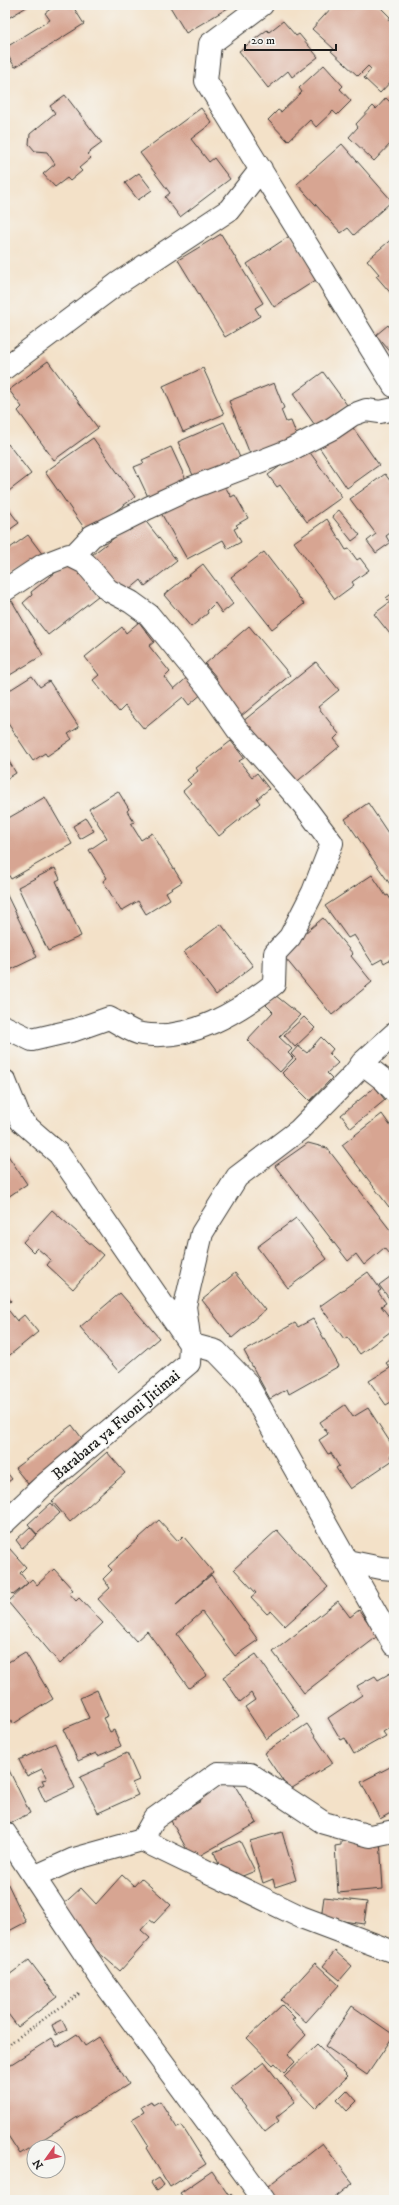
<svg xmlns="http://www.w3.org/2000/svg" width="399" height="2205" font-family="'IM FELL DW Pica',serif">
<rect width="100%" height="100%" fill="#f6f6f2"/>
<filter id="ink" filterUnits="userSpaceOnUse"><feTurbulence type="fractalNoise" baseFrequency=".025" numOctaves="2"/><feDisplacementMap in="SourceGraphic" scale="8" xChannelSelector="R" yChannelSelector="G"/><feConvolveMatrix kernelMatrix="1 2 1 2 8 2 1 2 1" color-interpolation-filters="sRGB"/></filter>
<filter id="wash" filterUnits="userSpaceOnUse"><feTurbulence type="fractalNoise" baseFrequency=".012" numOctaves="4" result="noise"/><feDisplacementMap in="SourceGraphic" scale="16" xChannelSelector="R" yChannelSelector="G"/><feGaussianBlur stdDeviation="0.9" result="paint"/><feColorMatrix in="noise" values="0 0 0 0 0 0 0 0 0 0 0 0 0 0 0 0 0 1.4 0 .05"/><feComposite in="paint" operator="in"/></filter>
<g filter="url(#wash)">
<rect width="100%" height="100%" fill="#f3e1c8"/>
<g id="blocks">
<path fill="#d7a592" d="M 5,5 L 30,5 L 5,20 Z
M 56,5 L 72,5 L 84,24 L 15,67 L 5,51 L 5,48 L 50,20 L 45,13 Z
M 169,5 L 233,5 L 186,33 Z
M 334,5 L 378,5 L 390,17 L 388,20 L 394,25 L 394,38 L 390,42 L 394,45 L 394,78 L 380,93 L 364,78 L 371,69 L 368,66 L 358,76 L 331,51 L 334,49 L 312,29 Z
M 283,21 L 296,36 L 299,34 L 318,57 L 292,77 L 288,71 L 268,88 L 239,51 L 267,30 L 269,32 Z
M 324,65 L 343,86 L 340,89 L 351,101 L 337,115 L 333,111 L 316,127 L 310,120 L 288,141 L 268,120 L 278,110 L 281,112 L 302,92 L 299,88 Z
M 65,95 L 102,143 L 87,154 L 91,158 L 79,168 L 82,171 L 70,181 L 67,178 L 55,187 L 43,174 L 55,164 L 47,152 L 35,151 L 29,144 L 30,134 L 55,113 L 50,106 Z
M 386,98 L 394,106 L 394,140 L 374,161 L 349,137 L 358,127 L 356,124 L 373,106 L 376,109 Z
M 201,108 L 212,123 L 191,139 L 209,162 L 214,158 L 230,179 L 180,217 L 165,197 L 170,193 L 140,153 Z
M 342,144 L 392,201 L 354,235 L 348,228 L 341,233 L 297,184 Z
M 139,173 L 152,190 L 138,200 L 125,183 Z
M 221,234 L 263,303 L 255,308 L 260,316 L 225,337 L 178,260 Z
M 291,235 L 319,278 L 274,307 L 247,264 Z
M 394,237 L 394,297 L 376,276 L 379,274 L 367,260 Z
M 388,325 L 390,328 L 393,325 L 394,327 L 394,356 L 376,335 Z
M 48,361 L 98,428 L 54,460 L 18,411 L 22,407 L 9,390 Z
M 203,368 L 224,414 L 183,432 L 163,386 Z
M 323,372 L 347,405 L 317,428 L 293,394 Z
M 274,383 L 284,408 L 281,410 L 286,422 L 291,421 L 299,441 L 252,459 L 229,401 Z
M 224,422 L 242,462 L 196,482 L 178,442 Z
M 351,425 L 379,465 L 347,488 L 319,447 Z
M 93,438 L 135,497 L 87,532 L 45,472 Z
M 8,444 L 31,474 L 5,494 L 5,446 Z
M 171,447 L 188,484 L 150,501 L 134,467 L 144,463 L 142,460 Z
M 306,447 L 342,497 L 307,522 L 280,485 L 277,487 L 268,475 Z
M 385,474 L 394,486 L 394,530 L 386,536 L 390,543 L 376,553 L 367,541 L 376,534 L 350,499 Z
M 221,479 L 231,497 L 235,495 L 248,518 L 236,525 L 238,527 L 234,529 L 241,542 L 228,549 L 223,540 L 187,559 L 161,513 Z
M 6,506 L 19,523 L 5,533 L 5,507 Z
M 339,510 L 360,535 L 352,541 L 332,516 Z
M 144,519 L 177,561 L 145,586 L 141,580 L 123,595 L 88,558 L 127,528 L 129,531 Z
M 327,519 L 346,550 L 349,549 L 357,560 L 360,558 L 369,570 L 352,582 L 354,585 L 335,599 L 294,542 Z
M 28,535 L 43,555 L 5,577 L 5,541 L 10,548 Z
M 264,552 L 304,604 L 272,629 L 231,577 Z
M 70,561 L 98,596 L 48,635 L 23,603 L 32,595 L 31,592 Z
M 203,564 L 233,604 L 222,613 L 215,603 L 207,611 L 208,613 L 191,627 L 164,595 Z
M 394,592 L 394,639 L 374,614 L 390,602 L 386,598 Z
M 12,601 L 43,655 L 5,678 L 5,605 Z
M 139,622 L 154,642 L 149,646 L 170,672 L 165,677 L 174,689 L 190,675 L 204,692 L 189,705 L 183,697 L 144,729 L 125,706 L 119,712 L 93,680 L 99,675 L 85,657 L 122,627 L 126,633 Z
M 249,626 L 290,675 L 240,717 L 211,683 L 217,678 L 205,664 Z
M 316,662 L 339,690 L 318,707 L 339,734 L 334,739 L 340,746 L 294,784 L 242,722 Z
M 32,676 L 40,687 L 49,681 L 79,727 L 68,734 L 72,739 L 47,756 L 45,753 L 33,761 L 5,719 L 5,693 Z
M 231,741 L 244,758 L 239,761 L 252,777 L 257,773 L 269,789 L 257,799 L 260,803 L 219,836 L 183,791 L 191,784 L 187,780 L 198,771 L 196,768 Z
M 5,755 L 16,773 L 5,780 Z
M 118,791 L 129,809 L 127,811 L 134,822 L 131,824 L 141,840 L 152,833 L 182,882 L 166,892 L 170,899 L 146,914 L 138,901 L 121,911 L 103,881 L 107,878 L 89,850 L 107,838 L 89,809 Z
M 45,797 L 72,844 L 11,879 L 5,869 L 5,820 Z
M 368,803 L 394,842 L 394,890 L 345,819 Z
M 86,818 L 94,831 L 80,839 L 73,826 Z
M 55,868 L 60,879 L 56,881 L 81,936 L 48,951 L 18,887 Z
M 372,875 L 386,896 L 388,895 L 394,905 L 394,957 L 384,963 L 382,959 L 373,964 L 354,935 L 348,938 L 325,906 Z
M 5,891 L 37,957 L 8,971 L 5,967 Z
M 323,918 L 353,954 L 351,956 L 372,982 L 332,1015 L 281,953 Z
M 221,924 L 253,966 L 216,995 L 184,952 Z
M 275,995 L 300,1015 L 279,1037 L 292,1049 L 288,1053 L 293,1058 L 280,1072 L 247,1040 L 273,1012 L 266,1005 Z
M 304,1017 L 315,1028 L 295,1047 L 284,1035 Z
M 321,1037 L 333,1049 L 329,1054 L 338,1063 L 327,1073 L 332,1078 L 310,1101 L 282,1073 L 296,1059 L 291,1054 L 298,1046 L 307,1053 Z
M 375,1087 L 385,1100 L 351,1128 L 341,1115 Z
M 382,1114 L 394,1131 L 394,1203 L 389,1207 L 342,1145 Z
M 308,1143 L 327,1148 L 394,1235 L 394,1260 L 384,1248 L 364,1265 L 356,1254 L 348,1261 L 275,1166 Z
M 5,1151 L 27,1184 L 5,1199 Z
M 52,1210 L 103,1255 L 73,1289 L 47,1265 L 51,1260 L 37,1248 L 33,1252 L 23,1242 Z
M 296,1218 L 327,1259 L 288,1288 L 257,1247 Z
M 368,1272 L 381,1290 L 378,1292 L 386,1303 L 381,1306 L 394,1323 L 394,1329 L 360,1354 L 347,1337 L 344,1339 L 320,1306 Z
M 235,1273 L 265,1310 L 232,1338 L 202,1300 Z
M 394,1274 L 394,1305 L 379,1285 Z
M 5,1293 L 11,1301 L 5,1306 L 17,1321 L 24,1315 L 38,1332 L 5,1359 Z
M 120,1293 L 159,1338 L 119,1372 L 80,1327 Z
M 313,1319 L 339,1366 L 289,1394 L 287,1389 L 270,1399 L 244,1351 L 295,1323 L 298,1327 Z
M 394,1357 L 394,1407 L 391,1402 L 386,1405 L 369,1381 L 390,1368 L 386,1363 Z
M 345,1405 L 353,1417 L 368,1408 L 394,1448 L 394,1454 L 390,1456 L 393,1460 L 350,1489 L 336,1468 L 339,1466 L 331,1453 L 328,1454 L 319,1440 L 328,1434 L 320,1422 Z
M 72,1425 L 84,1441 L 28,1484 L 15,1468 Z
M 107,1452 L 125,1473 L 70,1522 L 52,1501 Z
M 5,1470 L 12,1479 L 5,1484 Z
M 51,1503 L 60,1513 L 37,1534 L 28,1524 Z
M 159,1520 L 178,1541 L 183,1536 L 213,1572 L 176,1605 L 211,1575 L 258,1640 L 235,1656 L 202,1612 L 177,1634 L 207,1675 L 189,1688 L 147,1631 L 136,1641 L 98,1599 L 110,1588 L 103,1579 L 112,1570 L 108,1566 Z
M 30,1527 L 37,1535 L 22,1548 L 16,1540 Z
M 277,1530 L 328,1587 L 285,1626 L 271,1611 L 267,1614 L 251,1597 L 256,1593 L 234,1569 Z
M 9,1548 L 26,1567 L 20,1573 L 28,1583 L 13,1595 L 5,1587 L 5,1551 Z
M 54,1569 L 73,1590 L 69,1593 L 76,1601 L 79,1598 L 103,1623 L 60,1664 L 8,1602 L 32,1579 L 37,1585 Z
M 338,1601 L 350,1617 L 359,1610 L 378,1636 L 304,1693 L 273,1652 Z
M 25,1652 L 53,1699 L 13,1724 L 12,1720 L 5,1724 L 5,1700 L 8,1699 L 5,1695 L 5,1664 Z
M 256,1654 L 299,1716 L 266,1739 L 245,1707 L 255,1700 L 251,1693 L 240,1702 L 223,1677 Z
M 394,1671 L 394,1725 L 383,1732 L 386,1736 L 354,1754 L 345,1738 L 341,1740 L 328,1718 L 362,1695 L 357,1686 L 375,1676 L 378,1680 Z
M 97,1690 L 108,1716 L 103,1718 L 110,1732 L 114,1730 L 121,1746 L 98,1756 L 96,1753 L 78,1761 L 63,1729 L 89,1718 L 80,1698 Z
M 307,1724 L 333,1763 L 289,1790 L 264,1753 Z
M 55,1743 L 75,1788 L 45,1802 L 38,1787 L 44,1784 L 42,1780 L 47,1779 L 42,1769 L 27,1776 L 19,1760 Z
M 127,1753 L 139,1780 L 132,1783 L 138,1795 L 98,1813 L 80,1777 L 105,1766 L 105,1763 Z
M 5,1762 L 30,1813 L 10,1823 L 5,1813 Z
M 394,1765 L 394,1811 L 380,1819 L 361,1782 Z
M 231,1779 L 257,1823 L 199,1856 L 197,1851 L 190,1855 L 170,1819 L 201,1801 L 199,1798 Z
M 282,1832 L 296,1880 L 275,1887 L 273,1879 L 263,1883 L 250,1841 Z
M 380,1839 L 383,1889 L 338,1893 L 335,1846 L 341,1845 L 341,1841 Z
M 240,1841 L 255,1871 L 235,1879 L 224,1877 L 214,1852 Z
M 122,1875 L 134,1886 L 141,1878 L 171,1905 L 154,1923 L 150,1920 L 141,1930 L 150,1938 L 120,1971 L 74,1931 L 59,1908 L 81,1888 L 96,1904 Z
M 5,1878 L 26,1922 L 9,1931 L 10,1933 L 5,1936 Z
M 324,1897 L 367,1902 L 364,1924 L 321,1918 Z
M 335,1951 L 352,1966 L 340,1980 L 323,1966 Z
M 29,1960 L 57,1997 L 18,2027 L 5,2010 L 5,1978 Z
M 315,1963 L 339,1985 L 306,2022 L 281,2000 Z
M 282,2005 L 295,2018 L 292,2020 L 306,2035 L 288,2054 L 295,2062 L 284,2073 L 275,2063 L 273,2065 L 247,2038 Z
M 352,2006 L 394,2035 L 367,2075 L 325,2046 Z
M 62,2020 L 67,2030 L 56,2035 L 52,2025 Z
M 77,2034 L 85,2046 L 99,2037 L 129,2084 L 20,2154 L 5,2131 L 5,2068 L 52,2038 L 57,2047 Z
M 317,2044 L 348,2076 L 315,2108 L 284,2076 Z
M 264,2062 L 295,2102 L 276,2117 L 279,2121 L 265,2132 L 231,2088 Z
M 347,2090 L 357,2101 L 347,2111 L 337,2100 Z
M 151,2101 L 153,2105 L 160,2101 L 177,2128 L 182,2126 L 206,2164 L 170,2187 L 146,2148 L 149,2146 L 132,2119 L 144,2112 L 141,2107 Z
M 322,2143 L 353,2183 L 332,2200 L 271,2200 L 263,2190 Z
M 212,2171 L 229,2196 L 231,2194 L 235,2200 L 185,2200 L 180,2193 Z
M 159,2178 L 164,2185 L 156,2191 L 151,2183 Z"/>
</g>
</g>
<g filter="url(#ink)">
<use href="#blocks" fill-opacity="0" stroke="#3c3a36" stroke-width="1"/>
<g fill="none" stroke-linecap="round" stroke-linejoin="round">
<g stroke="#3c3a36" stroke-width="24">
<path id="minor" d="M 262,5 L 210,44 L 206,81 L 394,386
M 5,368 L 117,284 L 229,210 L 261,169
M 73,556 L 92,536 L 148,508 L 191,488 L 290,450 L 333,428 L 352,415 L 366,410 L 380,412 L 394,409
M 5,590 L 43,565 L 69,555 L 85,563 L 108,590 L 131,602 L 149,615 L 207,686 L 237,729 L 302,803 L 332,843 L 313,892 L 290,937 L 275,953 L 274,984 C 238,1012 190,1042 142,1034 C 132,1033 119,1023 109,1018 L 75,1030 L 32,1040 L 5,1027
M 362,1063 L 384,1080 L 394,1091
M 5,1081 L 21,1121 L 59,1154 L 190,1344 L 216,1351 L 246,1382 L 394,1645
M 5,1522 L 42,1487 L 189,1363 L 190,1344 L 185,1306 L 202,1233 L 237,1177 L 299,1130 L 354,1074 L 362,1063 L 394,1034
M 347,1561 L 381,1568 L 394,1569
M 5,1833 L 102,1980 L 264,2200
M 142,1840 L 154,1819 L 218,1773 L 250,1774 L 324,1823 L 370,1836 L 394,1831
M 34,1877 L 74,1859 L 142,1840 L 301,1917 L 394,1952"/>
</g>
<path stroke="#3c3a36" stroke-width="2.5" stroke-dasharray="1 3" stroke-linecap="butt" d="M 5,2050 L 13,2041 L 79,1994"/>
<use href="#minor" stroke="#fff" stroke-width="22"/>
</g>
</g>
<g text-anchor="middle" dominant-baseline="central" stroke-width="3" stroke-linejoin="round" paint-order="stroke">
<g font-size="16" fill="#1c1c1c" stroke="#f6f6f2">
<text transform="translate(116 1425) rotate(-40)">Barabara ya Fuoni Jitimai</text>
</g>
</g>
<rect width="399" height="2205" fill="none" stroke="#f6f6f2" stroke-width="20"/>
<g transform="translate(46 2159) rotate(237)"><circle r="19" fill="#f6f6f2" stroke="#9f9f9c"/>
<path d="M0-3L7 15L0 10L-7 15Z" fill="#d1495b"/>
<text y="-6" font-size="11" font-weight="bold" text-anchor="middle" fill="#1c1c1c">N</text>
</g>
<path d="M245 44v6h91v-6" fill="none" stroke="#1c1c1c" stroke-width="2"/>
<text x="251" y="44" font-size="12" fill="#1c1c1c" stroke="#f6f6f2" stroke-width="3" paint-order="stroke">20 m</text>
</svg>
